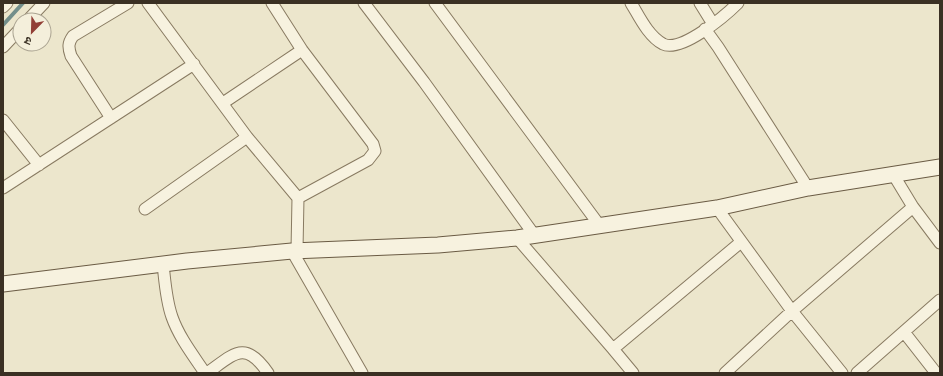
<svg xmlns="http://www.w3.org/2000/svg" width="943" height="376" font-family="'Playfair Display','Noto Sans Devanagari',serif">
<rect width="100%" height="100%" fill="#ece6cc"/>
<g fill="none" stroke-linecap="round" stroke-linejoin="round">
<path stroke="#738f8b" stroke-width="4" d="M 3,25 L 23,3"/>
<g stroke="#887a61" stroke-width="13">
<path id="street" d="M 148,3 L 247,137 L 298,198 L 368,160 L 375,151 L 373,144 L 302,50 L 272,3
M 364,3 L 424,82 L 535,236
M 435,3 L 600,226
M 631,3 C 639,16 648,36 663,44 C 681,53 725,16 738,3
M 700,3 L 713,24
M 3,7 L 7,3
M 28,20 L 44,3
M 705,29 L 718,47 L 808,188
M 3,47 L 20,29
M 223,103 L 302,50
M 111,118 L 71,56 C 68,47 68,43 73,36 L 128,3
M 3,120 L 39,165
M 893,174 L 913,207 L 940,243
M 3,188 L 194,64
M 717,208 L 792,311 L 842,373
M 145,209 L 247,137
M 517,238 L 613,349
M 297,250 L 298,198
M 292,251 L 362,373
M 163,264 C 165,282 166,300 172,317 C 179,337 193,355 205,373
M 904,332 L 936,373
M 207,373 C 234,354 245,339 268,373
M 633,373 L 613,349 L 741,242
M 725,373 L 792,311 L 913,207
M 857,373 L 940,300"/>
</g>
<g stroke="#6a5b44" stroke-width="17">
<path id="secondary" d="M 3,284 L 187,261 L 292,251 L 438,245 L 517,238 L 717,208 L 808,188 L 940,167"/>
</g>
<use href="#street" stroke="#f7f2df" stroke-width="11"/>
<use href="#secondary" stroke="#f7f2df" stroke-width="15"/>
</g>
<rect width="943" height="376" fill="none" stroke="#3a3023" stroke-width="8"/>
<g transform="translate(32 32) rotate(203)"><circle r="19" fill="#f4efdb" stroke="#aaa391"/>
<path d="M0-3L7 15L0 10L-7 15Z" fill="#923f36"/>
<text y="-6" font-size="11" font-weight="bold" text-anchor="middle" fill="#3a3023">उ</text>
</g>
</svg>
